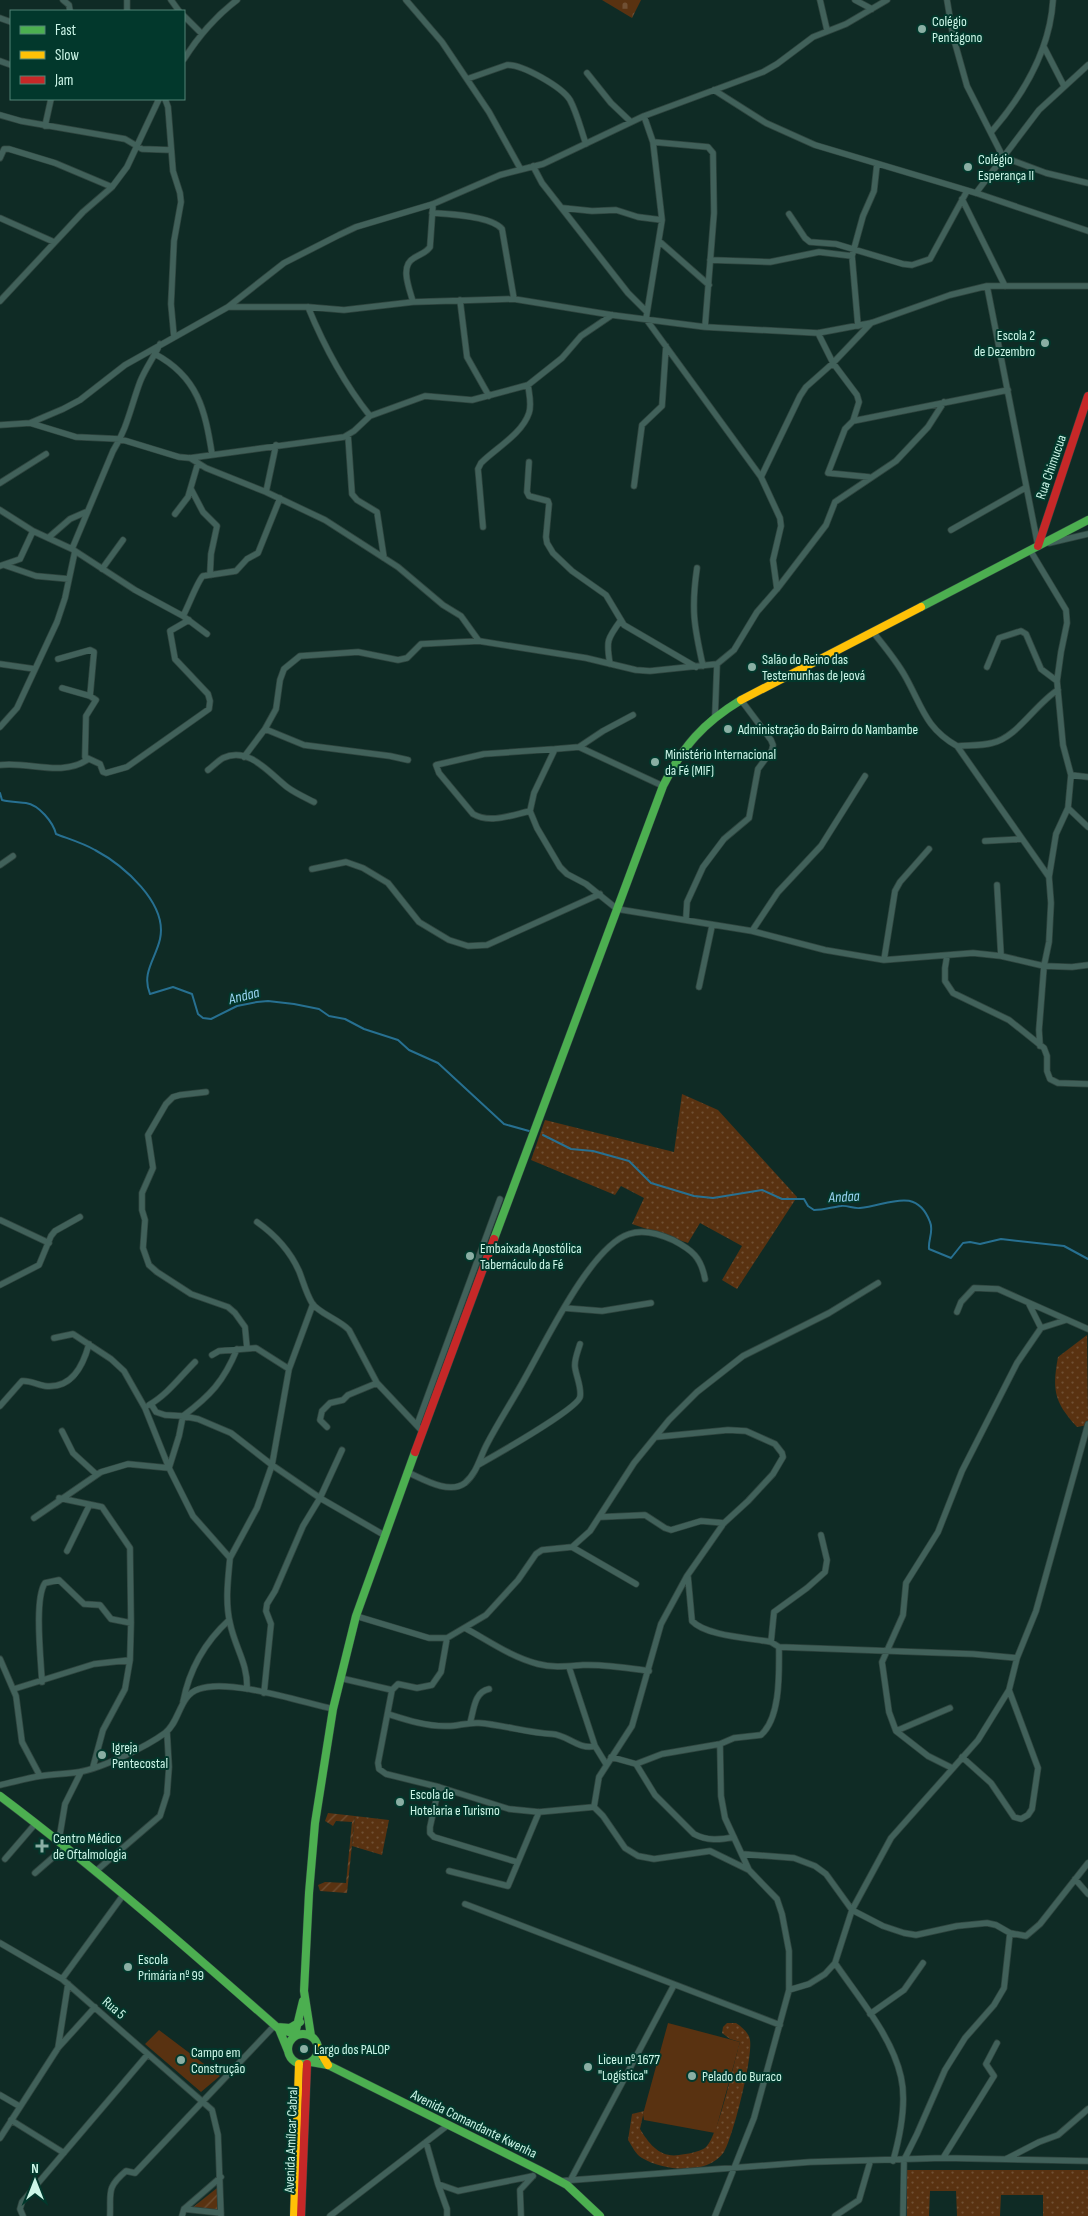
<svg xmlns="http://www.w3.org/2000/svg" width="1088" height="2216" font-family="'Sofia Sans Condensed',sans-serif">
<defs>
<pattern id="grass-dots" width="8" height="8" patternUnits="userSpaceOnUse" patternTransform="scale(1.25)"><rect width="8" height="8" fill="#593211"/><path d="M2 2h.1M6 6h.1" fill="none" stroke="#705034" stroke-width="1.8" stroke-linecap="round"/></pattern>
<pattern id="cemetery-stones" width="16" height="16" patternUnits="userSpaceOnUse" patternTransform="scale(1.25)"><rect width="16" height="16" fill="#593211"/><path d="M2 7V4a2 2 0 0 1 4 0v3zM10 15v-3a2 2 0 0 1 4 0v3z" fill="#705034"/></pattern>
<pattern id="garden-furrows" width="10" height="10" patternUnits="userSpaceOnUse" patternTransform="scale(1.25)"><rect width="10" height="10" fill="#593211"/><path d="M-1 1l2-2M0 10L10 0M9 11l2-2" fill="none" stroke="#705034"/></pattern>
</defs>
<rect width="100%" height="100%" fill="#0f2b25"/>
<path fill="url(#grass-dots)" d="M 682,1094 L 718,1110 L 797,1197 L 737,1289 L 722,1280 L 742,1246 L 700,1223 L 688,1243 L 632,1224 L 644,1198 L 621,1186 L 615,1195 L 531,1160 L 545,1120 L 674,1152 Z
M 1087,1335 L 1088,1425 L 1077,1427 C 1054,1402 1052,1390 1058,1357 Z
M 355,1816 L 389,1820 L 382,1855 L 352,1846 Z
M 727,2023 L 736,2023 C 742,2027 749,2033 750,2040 C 753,2057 733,2138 724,2152 C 707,2176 664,2171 642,2158 C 636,2155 632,2146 628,2140 L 632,2114 L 644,2111 L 640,2129 C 649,2144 660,2158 679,2155 C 687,2154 698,2152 705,2148 C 718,2139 734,2061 740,2042 L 730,2039 L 722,2033 L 723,2027 Z
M 907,2170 L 1088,2170 L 1088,2216 L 1043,2216 L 1043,2195 L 1001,2195 L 1000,2216 L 957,2216 L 956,2191 L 930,2191 L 929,2216 L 907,2216 Z"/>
<path fill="url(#cemetery-stones)" d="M 602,0 L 641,0 L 632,18 Z"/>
<path fill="url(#garden-furrows)" d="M 328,1813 L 355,1816 L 347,1893 L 320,1891 L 318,1885 L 325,1882 L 346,1883 L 352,1822 L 336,1821 L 333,1826 L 325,1821 Z
M 217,2188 L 218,2210 L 192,2208 Z"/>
<path fill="#593211" d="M 668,2023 L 740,2042 L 715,2133 L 644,2120 L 643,2114 Z
M 159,2030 L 220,2076 L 201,2092 L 145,2044 Z"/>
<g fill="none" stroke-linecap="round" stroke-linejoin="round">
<path stroke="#277091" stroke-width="2" d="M 0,793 L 2,800 C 10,802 18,802 26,803 C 39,805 53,822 56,834 C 69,839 83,843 95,850 C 123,865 168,903 160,939 C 156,958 141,973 150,994 L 173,987 L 192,994 L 198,1014 L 203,1018 L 211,1019 L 237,1006 L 257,1002 L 268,1001 L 294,1004 L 319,1009 L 329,1016 L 345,1019 L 364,1029 L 398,1040 L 409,1050 L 438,1063 L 504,1124 L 529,1131
M 543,1135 L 571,1149 L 593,1151 L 629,1161 L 651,1183 L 694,1196 L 713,1198 L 762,1190 L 782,1199 L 804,1199 L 808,1206 L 814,1210 C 824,1210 832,1207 841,1206 C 847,1205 854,1209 860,1208 C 887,1206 916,1185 930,1222 C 934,1231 928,1239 929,1249 L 951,1258 L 963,1243 L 970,1242 L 980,1244 L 1001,1239 L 1064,1246 L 1088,1259"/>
<g stroke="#2f453f" stroke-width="7">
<path id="street" d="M 63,0 L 69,5 L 70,11
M 171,0 L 179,11
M 406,0 L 442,42 L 489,112 L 520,168
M 820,0 L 827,30
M 855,0 L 872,9
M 947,0 L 953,36 L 967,86 L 1003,157 L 1046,173 L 1088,183
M 127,11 L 127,0
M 184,16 L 202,34
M 0,18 L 11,22
M 1044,47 L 1064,86
M 184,59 C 198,37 216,16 237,0
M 0,61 L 11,65
M 587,73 L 611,103 L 631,122
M 467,79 L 507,65 C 522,64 562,87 570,100 C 577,113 581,130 586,144
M 714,90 L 766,123 L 815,145 L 976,193 L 1088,231
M 165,99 L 168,107 L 173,171 L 180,193 L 181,202 L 174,241 L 171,304 L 174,337
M 0,115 L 21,121 L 125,139 L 142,149 L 171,150
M 644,116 L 653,142 L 662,220 L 646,319 L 761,477 L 780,518 L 781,526 L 773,560 L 777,589
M 45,126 L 51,99
M 992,131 C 1023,95 1050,49 1053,0
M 653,142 L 708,147 L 713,153 L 714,213 L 705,327
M 0,158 L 4,149 L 9,149 L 55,163 L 112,187
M 533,166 L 542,183 L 628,293 L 647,312
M 976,193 L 1039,110 L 1088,65
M 962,199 L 1005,286
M 563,208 L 592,211 L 616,210 L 638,217 L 662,220
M 432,213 C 449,214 491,216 502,229 L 514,299
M 789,214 L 805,238 L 810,242 L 836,244 L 903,264 L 912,265 L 930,259 L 967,191
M 0,218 L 54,242
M 659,241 L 709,285
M 710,260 L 770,262 L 819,252 L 852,256
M 987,286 L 1038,546
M 460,300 L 467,357 L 489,396
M 0,301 L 83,212 L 112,187 L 127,167 L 159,99
M 413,302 C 410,290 399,266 414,258 C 420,254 426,253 430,247 L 433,204
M 228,307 L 308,307 L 344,310 L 413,302 L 514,299 L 612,315 L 705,327 L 818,333 L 871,323 L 950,295 L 987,286 L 1088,286
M 308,307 C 324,346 343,382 370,416
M 858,326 L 852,256 L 863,216 L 874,191 L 877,164
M 818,333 L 833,363 L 857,395 L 859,402 L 853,421 L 845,429 L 828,473 L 869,477
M 155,354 C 198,377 205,410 212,454
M 853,421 L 1008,390
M 30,423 L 76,437 L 120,439 L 179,457 L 190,458 L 344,437 L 354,431 L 370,416 L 425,396 L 472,400 L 528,385 L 562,358 L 581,336 L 612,315
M 0,425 L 30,423 L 63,409 L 80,400 L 125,365 L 228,307 L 284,263 L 339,235 L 356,227 L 433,204 L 500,175 L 543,164 L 644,116 L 763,72 L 777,64 L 813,37 L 846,24 L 887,0
M 348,435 L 352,494 L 357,500 L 377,512 L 384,558
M 190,458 L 206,468 L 266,492 L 325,520 L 398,567 L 443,605 L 461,616 L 479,641
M 529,462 L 527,492 L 529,496 L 548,501 L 549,504 L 546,537 L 547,543 L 553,553 L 572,571 L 606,595 L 624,625 L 696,667
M 761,477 L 800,396 L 806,387 L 833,363 L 871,323
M 0,483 L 46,454
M 634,486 L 642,425 L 662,406 L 666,346
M 191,489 L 203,512 L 217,526 L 211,554 L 210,575
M 266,492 L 276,445
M 0,510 L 33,531 L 72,549 L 135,590 L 183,616 L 207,634
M 175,514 L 188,497 L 198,463
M 483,527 L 478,469 L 481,463 C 496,448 522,434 529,413 C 532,404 529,394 528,385
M 951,530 L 1025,488
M 48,538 L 70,519 L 86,512
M 1049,543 L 1088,534
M 72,549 L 113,451 C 127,429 131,406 140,382 C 145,369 154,357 160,344
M 1030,550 L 1066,610 L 1067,623 L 1061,652 L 1057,681 L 1063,745 L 1071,775 L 1068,808 L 1056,834 L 1049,877 L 1051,903 L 1049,942 L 1044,966 L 1039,1030 L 1040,1046
M 4,565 L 36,576 L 69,579
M 0,566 L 20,559 L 33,531
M 697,568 C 691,609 694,626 703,666
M 102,569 L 123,540
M 183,616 C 188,607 198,580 203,576 L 236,571 L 247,559 L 258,553 L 280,498
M 873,632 C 884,646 896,660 905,676 C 922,706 925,728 957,746 L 1049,877
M 58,659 L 90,650 L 94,652 L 90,696
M 0,664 L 35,669
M 610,664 C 606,641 607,639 621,620
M 987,667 L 999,638 L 1021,631 L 1026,634 L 1041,669 L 1057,681
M 62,688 L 90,696 L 96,700 L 86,716 L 85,757 L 100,764 L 103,772 L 106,773 L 127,767 L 209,709 L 210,701 L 208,694 L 175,659 L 170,631 L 189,620
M 633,715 L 603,731 L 579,747 L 555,749 L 534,793 L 530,811 L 537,828 L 560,867 L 567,874 L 586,884 L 617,909 L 752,931 L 825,950 L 884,960 L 973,953 L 1001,956 L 1044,966 L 1072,967 L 1088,965
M 715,716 L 717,664
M 0,727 L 17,708 L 57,622 L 65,598 L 75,551
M 957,746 C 968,745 981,746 992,743 C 1017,738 1036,703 1058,690
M 579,747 L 663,786
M 244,757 L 265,729
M 408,760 L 390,756 L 304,745 L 265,729 L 276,709 L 280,680 L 284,669 L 300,656 L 358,652 L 398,660 L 407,658 L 421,644 L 479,641 L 586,658 L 636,670 L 650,671 L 717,664 L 734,650 L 757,612 L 777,589 L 826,525 L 835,502 L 896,461 L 928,427 L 944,402
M 0,765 C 28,761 61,777 87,760
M 208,770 C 213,766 218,761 223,758 C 249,746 269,773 287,787 C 295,793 304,797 314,802
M 1071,775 L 1088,777
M 1068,808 L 1088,827
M 530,811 C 512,815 490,824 473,814 L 439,773 L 436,765 L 484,754 L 555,749
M 985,841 L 1022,839
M 0,865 L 13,856
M 312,869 L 346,862 L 363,868 L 388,883 L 419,922 L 449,940 L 468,946 L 487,945 L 600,894
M 997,885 L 1001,956
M 686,919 L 687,902 L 703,867 L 724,839 L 749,818 L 758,769 L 772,750 L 773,745 L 771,740 L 741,700
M 752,931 L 778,892 L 821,846 L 865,776
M 947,956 L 945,968 L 945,981 L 953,993 L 1009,1020 L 1044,1048 L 1047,1056 L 1047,1071 L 1050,1079 L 1058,1083 L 1088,1084
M 884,960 L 895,891 L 900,882 L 929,849
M 699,987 L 712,926
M 206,1092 L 180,1095 L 173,1097 L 166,1104 L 148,1135 L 153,1168 L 142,1193 L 142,1210 L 145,1220 L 143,1248 L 149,1265 L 157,1272 L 191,1294 L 228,1307 L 235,1313 L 245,1327 L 247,1348
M 0,1220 L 49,1243
M 257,1222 C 274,1234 290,1251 299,1271 C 303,1281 306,1293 312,1303 C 318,1313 340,1320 349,1330 L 377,1383 L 423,1432
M 0,1285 L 39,1265 L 51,1236 L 55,1231 L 80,1217
M 1029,1304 L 1041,1328
M 564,1308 L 602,1311 L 651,1303
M 957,1312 L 961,1302 L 974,1288 L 998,1289 L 1088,1329
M 54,1338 L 73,1334 L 111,1359 L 124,1371 L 145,1408 L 169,1468 L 193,1516 L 230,1558 C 228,1579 225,1602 230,1623 C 235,1648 248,1663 247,1689
M 212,1355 L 219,1351 L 256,1348 L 289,1369
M 151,1404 L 156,1412 L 165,1415 L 183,1416 L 198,1419 L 231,1433 L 272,1465 L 320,1498 L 384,1535
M 149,1405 C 167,1395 180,1377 195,1362
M 0,1406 L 22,1381 C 30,1380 37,1385 45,1386 C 72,1389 83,1366 89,1344
M 417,1425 L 500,1199
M 327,1427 L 320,1420 L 322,1411 L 330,1403 L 343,1400 L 348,1395 L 377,1383
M 62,1431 L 73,1453 L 96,1474
M 478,1465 C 494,1456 577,1409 580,1397 C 582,1388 576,1376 575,1367 C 574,1360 578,1351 580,1344
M 407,1472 C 423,1479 449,1495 465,1483 C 477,1473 480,1457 487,1444 C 499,1421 513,1400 525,1378 C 545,1343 591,1246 629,1234 C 643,1229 660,1234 673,1240 C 692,1250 701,1257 705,1279
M 59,1498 L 102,1507 L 130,1548 L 131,1623 L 130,1660 L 125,1689 L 103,1730 L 93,1767
M 601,1517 L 645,1515 L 665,1528 L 671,1530 L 701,1521 L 724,1523
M 34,1518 L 101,1472 L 128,1464 L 169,1468 L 179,1436 L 183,1416 C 210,1396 224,1381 237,1349
M 572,1547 L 636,1584
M 67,1551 L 89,1506
M 230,1558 L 257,1508 L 272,1465 L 289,1369 L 313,1304
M 688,1577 L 692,1621 C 706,1636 750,1638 771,1642 L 779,1647 L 973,1654 L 1017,1658
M 356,1616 L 429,1638 L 447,1638 L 486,1615 L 518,1580 L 536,1554 L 542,1550 L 572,1547 L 590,1531 L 634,1463 L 669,1420 L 697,1392 L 743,1356 L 829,1313 L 878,1283
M 465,1628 C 489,1641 511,1657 538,1664 C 553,1668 568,1666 583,1665 C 605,1664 628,1668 649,1671
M 771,1642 L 774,1612 L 807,1588 L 825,1572 L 827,1560 L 821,1535
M 0,1659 L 16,1696 L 22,1742 L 40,1776
M 569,1667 L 595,1746 L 606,1764
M 340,1678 L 392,1690 L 398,1684 L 417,1688 L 432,1685 L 441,1672 L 447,1638
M 42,1682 C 41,1660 34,1599 45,1583 L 59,1580 L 84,1604 L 100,1605 L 111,1619 L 131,1623
M 14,1689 L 94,1664 L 130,1660
M 392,1690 L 378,1763 L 379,1769 L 386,1774 L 439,1787 L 509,1809 L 539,1812 L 594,1807 L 603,1816 L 625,1848 L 638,1856 L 654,1859 L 710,1851 L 749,1870 L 777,1899 L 782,1914 L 789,1951 L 789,1990 L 754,2118 L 715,2216
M 264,1693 L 271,1624 L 266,1611 L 267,1604 L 275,1591 L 303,1526 L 320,1498 L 342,1450
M 183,1702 C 189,1671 205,1642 229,1620
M 388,1714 C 407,1720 425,1726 445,1726 C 456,1727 467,1722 479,1723 C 504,1725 528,1733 552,1734 C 568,1735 578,1750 595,1746
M 470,1723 C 474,1710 474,1692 489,1689
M 896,1731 L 950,1708
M 720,1744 L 721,1796 L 725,1818 L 749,1870
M 611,1757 L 636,1764 L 662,1754 L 720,1744 L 734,1738 L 761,1735 C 781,1717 779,1672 779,1647
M 962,1757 L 991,1783 L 1014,1817 L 1021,1819 L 1028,1815 L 1032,1809 L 1038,1768 L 1009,1690
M 636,1764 L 655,1795 L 694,1834 C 707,1841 720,1840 734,1837
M 952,1768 L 928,1756 L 896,1731 L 889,1712 L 882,1662 L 903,1615 L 906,1583 L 938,1532 L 962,1471 L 1017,1363 L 1041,1328 L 1066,1320
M 0,1785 C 14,1782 27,1778 41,1776 C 53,1774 66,1774 79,1772 C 102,1768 146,1747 165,1733 C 180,1722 179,1695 199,1689 C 229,1678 301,1702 333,1709
M 439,1787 L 430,1827 L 430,1833 L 434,1837 L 517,1862
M 594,1807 L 599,1777 L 632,1726 L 661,1624 L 687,1576 L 724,1523 L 748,1501 L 773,1474 L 783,1457 L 782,1453 L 775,1444 L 746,1431 L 728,1430 L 656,1437
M 59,1840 L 65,1804 L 81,1772
M 742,1854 L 794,1858 L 815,1866 L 826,1874 L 852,1910 L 883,1926 L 904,1933 L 916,1935 L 957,1926 L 987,1923 L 996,1925 L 1010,1933 L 1026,1936 L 1040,1924 L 1088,1863
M 5,1859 L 36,1823
M 96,1871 L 160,1816 L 167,1794 L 169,1767 L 167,1732
M 449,1871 L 508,1886 L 539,1812
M 35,1873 L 66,1846
M 1075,1879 L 1088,1894
M 465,1904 L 780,2025
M 0,1943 L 62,1979 L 212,2110 L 218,2135 L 221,2216
M 835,1963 C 858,1997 892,2036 901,2077 C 907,2103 900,2136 893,2161
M 62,1979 L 124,1894
M 789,1990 L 809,1984 L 825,1974 L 835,1963 L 852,1910 L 891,1838 L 978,1740 L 1009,1690 L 1017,1658 L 1036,1611 L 1088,1424
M 870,2014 L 904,1990 L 923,1963
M 58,2048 L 68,1984
M 0,2095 L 19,2106
M 11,2120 L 64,2153
M 0,2138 L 58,2048 L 95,2007
M 426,2142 L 438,2184 L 458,2191 L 533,2176
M 943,2158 L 994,2076 L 986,2064 L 997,2043
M 1006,2159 L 1039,2142 L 1058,2135 L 1088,2109
M 560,2181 L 810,2162 L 943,2158 L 1088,2161
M 570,2181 L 674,1985
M 438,2184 L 447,2209 L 447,2216
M 184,2209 L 221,2213
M 23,2216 L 20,2209 L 22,2202 L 148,2054
M 110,2216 C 111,2192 106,2188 126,2171 L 135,2173 L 275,2025
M 182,2216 L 184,2209 L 221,2177
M 330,2216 L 448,2125
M 521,2216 L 520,2190 L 533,2176
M 835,2216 L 859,2200 L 870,2162
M 903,2216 L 904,2160 L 917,2134 L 945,2070 L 965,2038 L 994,2005 L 1004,1988 L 1010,1933"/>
</g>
<g stroke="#2f453f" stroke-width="9">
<path id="fast" d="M 921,607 L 1088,520
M 494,1239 L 663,786 C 683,746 703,723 741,700
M 0,1796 C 97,1869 188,1949 279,2029 L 295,2034
M 277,2027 L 290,2028 L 300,2022
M 279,2029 L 288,2051
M288 2049a15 15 0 1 1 30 0a15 15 0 1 1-30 0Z
M 295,2034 L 303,2001
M 311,2036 L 304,1991 L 309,1893 L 315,1823 L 333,1709 L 356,1616 L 415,1452
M 311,2062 L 328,2065 L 539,2170 L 567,2185 L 600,2216"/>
</g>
<g stroke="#2f453f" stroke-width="9">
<path id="slow" d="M 741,700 L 921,607
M 318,2048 L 328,2065
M 294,2216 L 299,2064"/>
</g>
<g stroke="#2f453f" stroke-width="9">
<path id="jam" d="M 1038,546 L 1088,396
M 415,1452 L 494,1239
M 301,2216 L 307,2064"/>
</g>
<use href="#street" stroke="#41615a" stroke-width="5.5"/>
<use href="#fast" stroke="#4caf50" stroke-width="8"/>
<use href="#slow" stroke="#ffc107" stroke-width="8"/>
<use href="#jam" stroke="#c62828" stroke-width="8"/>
</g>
<g fill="#8aafa4" stroke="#02382c" stroke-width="2">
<circle cx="922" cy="29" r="5"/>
<circle cx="968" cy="167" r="5"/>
<circle cx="1045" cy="343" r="5"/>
<circle cx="752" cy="667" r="5"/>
<circle cx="728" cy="729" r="5"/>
<circle cx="655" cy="762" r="5"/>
<circle cx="470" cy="1256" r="5"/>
<circle cx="102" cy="1755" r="5"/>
<circle cx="400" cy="1802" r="5"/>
<path d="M39.5 1838.5h5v5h5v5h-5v5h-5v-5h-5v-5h5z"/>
<circle cx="128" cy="1967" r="5"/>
<circle cx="304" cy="2049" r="5"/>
<circle cx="181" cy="2060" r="5"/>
<circle cx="588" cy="2067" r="5"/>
<circle cx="692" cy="2076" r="5"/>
</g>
<g text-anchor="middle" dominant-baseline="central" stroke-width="4" stroke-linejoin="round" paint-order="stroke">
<g font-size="14" fill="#ccf6e8" stroke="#02382c" text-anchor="start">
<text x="932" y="21">Colégio<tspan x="932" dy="16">Pentágono</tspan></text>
<text x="978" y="159">Colégio<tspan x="978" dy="16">Esperança II</tspan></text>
<text x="1035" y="335" text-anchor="end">Escola 2<tspan x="1035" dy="16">de Dezembro</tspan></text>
<text x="762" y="659">Salão do Reino das<tspan x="762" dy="16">Testemunhas de Jeová</tspan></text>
<text x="738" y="729">Administração do Bairro do Nambambe</text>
<text x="665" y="754">Ministério Internacional<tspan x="665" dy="16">da Fé (MIF)</tspan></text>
<text x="480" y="1248">Embaixada Apostólica<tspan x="480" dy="16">Tabernáculo da Fé</tspan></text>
<text x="112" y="1747">Igreja<tspan x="112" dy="16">Pentecostal</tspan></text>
<text x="410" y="1794">Escola de<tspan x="410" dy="16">Hotelaria e Turismo</tspan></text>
<text x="53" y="1838">Centro Médico<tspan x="53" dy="16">de Oftalmologia</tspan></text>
<text x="138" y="1959">Escola<tspan x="138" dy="16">Primária nº 99</tspan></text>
<text x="314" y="2049">Largo dos PALOP</text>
<text x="191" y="2052">Campo em<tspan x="191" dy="16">Construção</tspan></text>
<text x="598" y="2059">Liceu nº 1677<tspan x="598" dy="16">"Logística"</tspan></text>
<text x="702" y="2076">Pelado do Buraco</text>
</g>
<g font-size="14" fill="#ccf6e8" stroke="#02382c">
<text transform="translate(1051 467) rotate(-71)">Rua Chimucua</text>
<text transform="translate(114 2008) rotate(41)">Rua 5</text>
<text transform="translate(474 2124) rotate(26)">Avenida Comandante Kwenha</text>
<text transform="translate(291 2140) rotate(-88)">Avenida Amílcar Cabral</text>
</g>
<g font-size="15" font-style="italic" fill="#9dd8f7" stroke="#02382c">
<text transform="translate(244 996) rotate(-14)">Andaa</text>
<text transform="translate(844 1197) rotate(-3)">Andaa</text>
</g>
</g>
<rect x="10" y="10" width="175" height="90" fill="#02382c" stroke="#538477"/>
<rect x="20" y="26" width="25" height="8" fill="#4caf50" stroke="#538477"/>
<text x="55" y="35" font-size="15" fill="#ccf6e8">Fast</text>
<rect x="20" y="51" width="25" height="8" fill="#ffc107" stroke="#538477"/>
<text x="55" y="60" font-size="15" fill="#ccf6e8">Slow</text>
<rect x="20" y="76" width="25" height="8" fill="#c62828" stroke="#538477"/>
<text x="55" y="85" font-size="15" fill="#ccf6e8">Jam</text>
<g transform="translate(35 2181)" stroke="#02382c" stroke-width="4" paint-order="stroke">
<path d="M0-4L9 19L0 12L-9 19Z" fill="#ccf6e8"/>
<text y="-8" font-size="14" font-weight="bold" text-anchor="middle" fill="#ccf6e8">N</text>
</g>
</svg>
